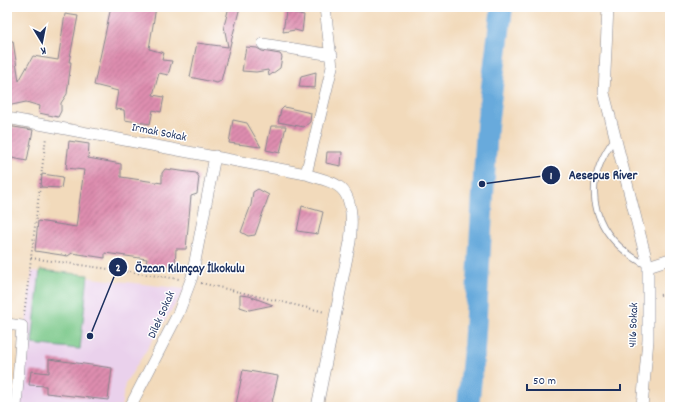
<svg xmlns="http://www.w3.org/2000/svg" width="677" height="414" font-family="Dekko,sans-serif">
<defs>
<pattern id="building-hatch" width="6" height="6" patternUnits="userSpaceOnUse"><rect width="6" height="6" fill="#de8daf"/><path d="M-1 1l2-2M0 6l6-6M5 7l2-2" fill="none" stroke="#b37492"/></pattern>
</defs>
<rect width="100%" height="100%" fill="#fff"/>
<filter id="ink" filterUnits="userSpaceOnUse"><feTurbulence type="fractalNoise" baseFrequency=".025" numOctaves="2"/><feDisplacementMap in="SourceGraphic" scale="8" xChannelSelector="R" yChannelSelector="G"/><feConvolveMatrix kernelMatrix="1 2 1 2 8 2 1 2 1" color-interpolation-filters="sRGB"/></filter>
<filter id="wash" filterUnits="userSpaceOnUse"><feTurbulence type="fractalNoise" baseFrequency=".012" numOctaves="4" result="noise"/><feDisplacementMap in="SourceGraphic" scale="16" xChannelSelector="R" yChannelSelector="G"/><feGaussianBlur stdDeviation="0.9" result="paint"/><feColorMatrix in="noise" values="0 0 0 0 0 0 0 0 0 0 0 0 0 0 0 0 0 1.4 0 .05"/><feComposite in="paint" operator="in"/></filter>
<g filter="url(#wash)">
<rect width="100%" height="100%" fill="#f2dabb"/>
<path fill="#ead1ec" d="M 32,271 L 185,289 L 125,384 L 121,407 L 17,406 Z"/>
<path fill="#7ac889" stroke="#4a7c74" d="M 40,270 L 88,275 L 80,349 L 32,344 Z"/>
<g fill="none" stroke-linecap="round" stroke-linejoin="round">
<path stroke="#67aadc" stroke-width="22" d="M 468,407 L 474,349 L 487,126 L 502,7"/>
</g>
<g id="blocks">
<path fill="url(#building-hatch)" d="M 111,7 L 156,7 L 149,49 L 164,53 L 162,60 L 172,61 L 168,75 L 159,73 L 153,95 L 164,97 L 161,112 L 153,110 L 150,124 L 125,120 L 124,110 L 115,109 L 118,91 L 94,85 Z
M 229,7 L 240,7 L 221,81 L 217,83 L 190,77 L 197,43 L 228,47 L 224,26 Z
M 286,11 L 304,15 L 302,32 L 295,30 L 283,32 Z
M 65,14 L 78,16 L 69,62 L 71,62 L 67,94 L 61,103 L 61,111 L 58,117 L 39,113 L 40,106 L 26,102 L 7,106 L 7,41 L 13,41 L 19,81 L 33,56 L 58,60 Z
M 246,47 L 257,48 L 262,51 L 280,54 L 282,57 L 280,68 L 269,76 L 268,70 L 256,72 L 242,71 Z
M 316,72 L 315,88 L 299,87 L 301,76 Z
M 284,107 L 311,113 L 310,122 L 304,127 L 278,122 L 281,110 Z
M 233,120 L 247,123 L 261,147 L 229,143 Z
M 7,126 L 33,130 L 27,161 L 7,157 Z
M 271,126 L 286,126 L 280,153 L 266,150 Z
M 69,141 L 89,144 L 88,158 L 121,164 L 121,177 L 162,183 L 162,173 L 165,169 L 196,173 L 199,177 L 197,194 L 191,196 L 186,249 L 176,249 L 175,267 L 146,264 L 147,259 L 105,253 L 105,258 L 72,253 L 68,256 L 35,251 L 38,221 L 76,227 L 84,170 L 66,168 Z
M 327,152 L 342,152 L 341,166 L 326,163 Z
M 42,174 L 63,177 L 61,188 L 41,187 Z
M 258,189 L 269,195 L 255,235 L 248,236 L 241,232 L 251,205 L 253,192 Z
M 302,206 L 323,212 L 318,234 L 297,231 Z
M 240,295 L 249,296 L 273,305 L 249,310 L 240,307 Z
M 49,359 L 112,368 L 108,400 L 46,393 L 46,386 L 29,385 L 31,371 L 49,373 Z
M 243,370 L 278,376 L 271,407 L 245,407 L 236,405 Z"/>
</g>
</g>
<g filter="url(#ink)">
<use href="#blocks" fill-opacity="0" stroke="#86848c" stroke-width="1"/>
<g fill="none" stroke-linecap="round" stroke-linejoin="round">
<g stroke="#86848c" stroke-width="7">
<path id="service" d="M 615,138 C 577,189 594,238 648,266"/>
</g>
<g stroke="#86848c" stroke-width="12">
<path id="minor" d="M 608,7 L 604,93 L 648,266
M 263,44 L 332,55
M 7,118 L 306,174 C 316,178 330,180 338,186 C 354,196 352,226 350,242 L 317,407
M 306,174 L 332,67 L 325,7
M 7,324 L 22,326 L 16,407
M 130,407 L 178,314 L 192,277 L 215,156
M 642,407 L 648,340 L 648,266 L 670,259"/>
</g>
<path stroke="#86848c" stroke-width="2" stroke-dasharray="1 3" stroke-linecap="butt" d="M 31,258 L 179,279
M 201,283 L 325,312
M 660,295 L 670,292
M 24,315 L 46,137"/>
<use href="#service" stroke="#fff" stroke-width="5.5"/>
<use href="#minor" stroke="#fff" stroke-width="11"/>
</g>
</g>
<g text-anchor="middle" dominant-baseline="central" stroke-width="3" stroke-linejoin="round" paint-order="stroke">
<g font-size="12" fill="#1b2f5e" stroke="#fff">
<text transform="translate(159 133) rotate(11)">Irmak Sokak</text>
<text transform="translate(162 315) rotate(-66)">Dilek Sokak</text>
<text transform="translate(634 325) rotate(-88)">4116 Sokak</text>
</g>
</g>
<path fill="none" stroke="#1b2f5e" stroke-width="1.5" d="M482 184L551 175M90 336L118 267"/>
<g fill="#1b2f5e" stroke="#fff" stroke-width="1.5">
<circle cx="482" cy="184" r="4"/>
<circle cx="90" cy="336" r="4"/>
<circle cx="551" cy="175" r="10"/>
<circle cx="118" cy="267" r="10"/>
</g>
<g font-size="12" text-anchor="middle" font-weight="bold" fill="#fff">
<text x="551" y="179">1</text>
<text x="118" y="271">2</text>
</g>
<g font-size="13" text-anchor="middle" font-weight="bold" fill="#1b2f5e" stroke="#fff" stroke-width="3" stroke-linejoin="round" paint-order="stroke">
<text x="603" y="179">Aesepus River</text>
<text x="190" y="272">Özcan Kılınçay İlkokulu</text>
</g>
<rect width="677" height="414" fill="none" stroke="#fff" stroke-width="24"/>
<g transform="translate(42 42) rotate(170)" stroke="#ffffff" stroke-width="3" paint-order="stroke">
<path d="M0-3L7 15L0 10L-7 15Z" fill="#1b2f5e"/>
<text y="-6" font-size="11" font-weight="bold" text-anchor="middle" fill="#1b2f5e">K</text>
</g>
<path d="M527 384v6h93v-6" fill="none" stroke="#1b2f5e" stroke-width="2"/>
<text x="533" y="384" font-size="12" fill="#1b2f5e" stroke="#ffffff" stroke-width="3" paint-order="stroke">50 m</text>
</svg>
